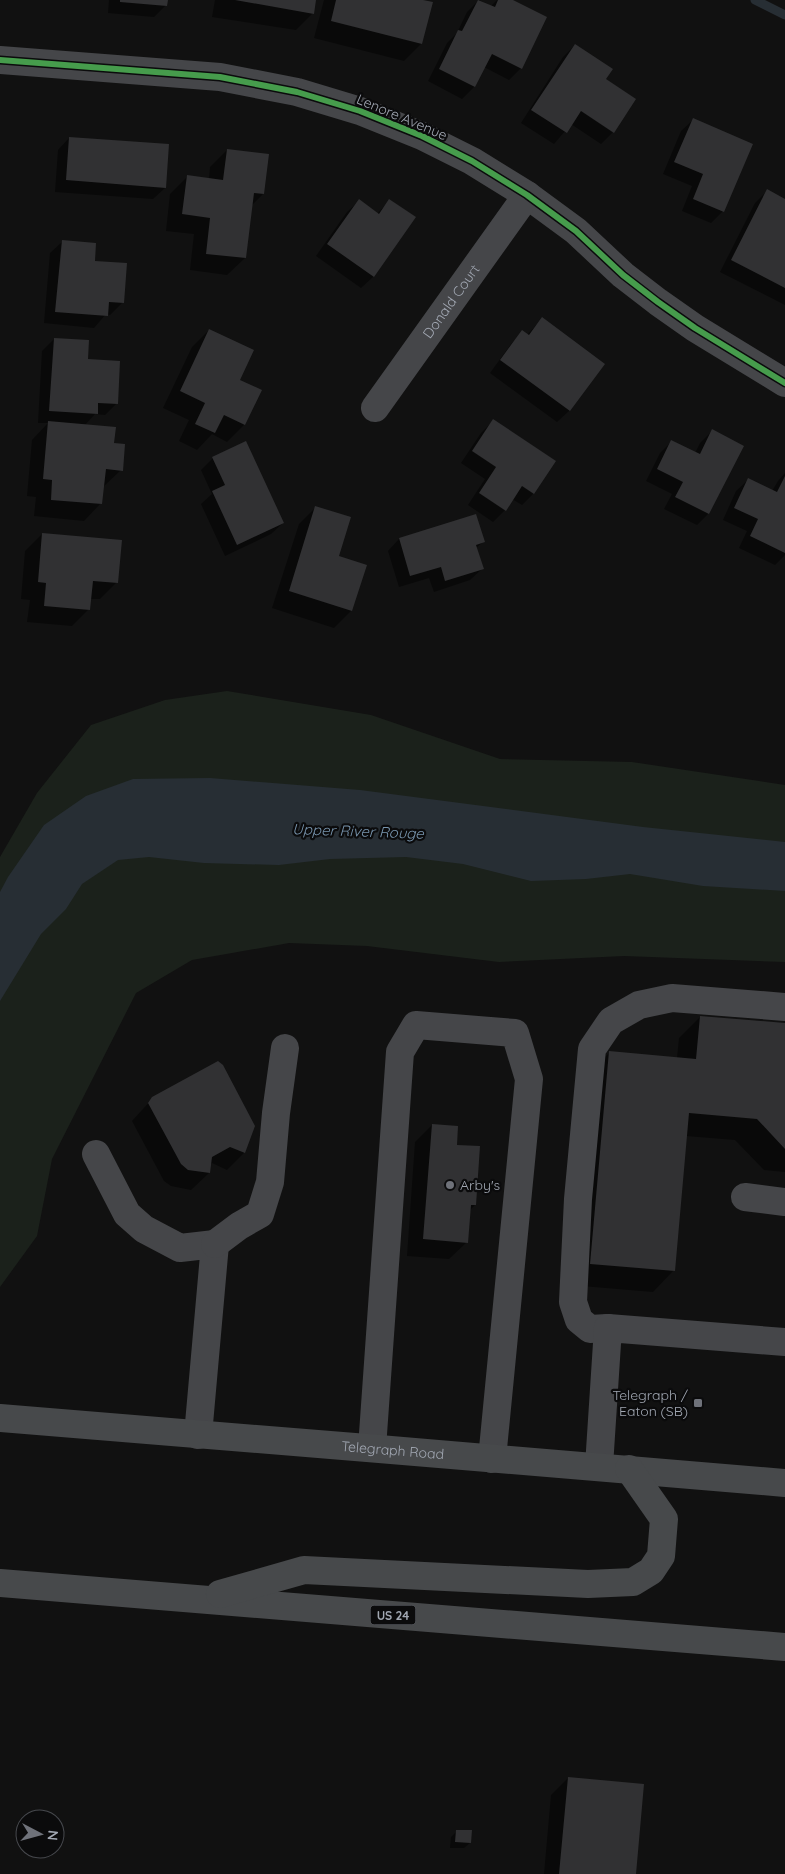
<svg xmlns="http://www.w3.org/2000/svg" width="785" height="1874" font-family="Quicksand,sans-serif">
<rect width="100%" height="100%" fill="#111"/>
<path fill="#1b211b" d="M 227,691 L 371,715 L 500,759 L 632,762 L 785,785 L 785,962 L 624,956 L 499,962 L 367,946 L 289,943 L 192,960 L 136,993 L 52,1159 L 37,1236 L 0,1287 L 0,857 L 37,793 L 91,725 L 165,700 Z"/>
<path fill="#272e34" d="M 210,778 L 360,790 L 643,827 L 785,842 L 785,891 L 703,886 L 630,874 L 586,879 L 531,881 L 463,864 L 406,857 L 330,859 L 279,865 L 204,863 L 149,857 L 118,860 L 82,884 L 66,909 L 41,934 L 0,1001 L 0,892 L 8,877 L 44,825 L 86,796 L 133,779 Z"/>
<path fill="#0007" d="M 109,0 L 167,0 L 166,5 L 154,17 L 108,13 Z
M 215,0 L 315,0 L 313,13 L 296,30 L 212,17 Z
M 324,0 L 417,0 L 421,44 L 404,61 L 314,38 Z
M 479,0 L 491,6 L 497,0 L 510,0 L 521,68 L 509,80 L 484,67 L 474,87 L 462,99 L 428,81 L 447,43 L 457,33 L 467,12 Z
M 575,45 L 604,79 L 613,132 L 601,144 L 571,124 L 554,144 L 521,123 L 563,57 Z
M 693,120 L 723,211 L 711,223 L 682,211 L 692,186 L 663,174 L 681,131 Z
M 69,138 L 165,188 L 153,199 L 55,192 L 58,150 Z
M 227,150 L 263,194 L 251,206 L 245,258 L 227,275 L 190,270 L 194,234 L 166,231 L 170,194 L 187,177 L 209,179 L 210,167 Z
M 767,191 L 785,200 L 785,305 L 720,272 L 755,203 Z
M 390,200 L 414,218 L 373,277 L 361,288 L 316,256 L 347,212 L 359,201 L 377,214 Z
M 62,242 L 93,262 L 122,303 L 110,315 L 106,314 L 94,328 L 44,323 L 50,253 Z
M 542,319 L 603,364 L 569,411 L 557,422 L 490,373 L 511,344 L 523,332 L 527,335 Z
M 209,330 L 244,425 L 227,442 L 212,434 L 197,450 L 179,441 L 189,420 L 163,408 L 192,347 Z
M 54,339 L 87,360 L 117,403 L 105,415 L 95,414 L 84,426 L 113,444 L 121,470 L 103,487 L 101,503 L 84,521 L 34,516 L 36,497 L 27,496 L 32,440 L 48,423 L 38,423 L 42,351 Z
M 493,421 L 554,461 L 533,494 L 522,505 L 512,499 L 505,510 L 493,522 L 468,505 L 485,479 L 461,463 L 481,433 Z
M 712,431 L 708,514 L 697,525 L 664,509 L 672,494 L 646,481 L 660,453 L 672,441 L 695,453 L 700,443 Z
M 213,458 L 283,523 L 271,534 L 225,556 L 201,504 L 212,494 L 201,470 Z
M 785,473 L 785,555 L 775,565 L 739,548 L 747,531 L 723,520 L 736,491 L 748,480 L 772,491 L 778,481 Z
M 316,507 L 337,557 L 351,611 L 334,628 L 272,608 L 299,524 Z
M 42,534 L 117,582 L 100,599 L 90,599 L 89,609 L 72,626 L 27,622 L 30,600 L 21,599 L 25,551 Z
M 399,539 L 483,542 L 476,548 L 482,569 L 470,580 L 434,592 L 429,578 L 399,587 L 388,551 Z
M 700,1017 L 785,1024 L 785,1172 L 764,1170 L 735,1140 L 686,1136 L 674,1270 L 653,1292 L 570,1285 L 588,1074 L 609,1053 L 677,1058 L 679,1038 Z
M 153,1098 L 254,1126 L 244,1153 L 227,1170 L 212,1163 L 210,1165 L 209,1173 L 191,1190 L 171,1186 L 164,1181 L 132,1121 Z
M 432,1125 L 455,1146 L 475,1205 L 469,1211 L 467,1242 L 449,1259 L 407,1256 L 415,1142 Z
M 568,1778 L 635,1874 L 544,1874 L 551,1795 Z
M 457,1831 L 470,1843 L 464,1848 L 450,1848 L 451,1837 Z"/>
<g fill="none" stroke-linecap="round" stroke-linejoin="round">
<path stroke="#272e34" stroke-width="9" d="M 755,0 L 785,15"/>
</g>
<path fill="#313133" d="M 120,0 L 168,0 L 167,6 L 120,2 Z
M 235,0 L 316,0 L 314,14 Z
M 336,0 L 423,0 L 433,2 L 422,44 L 331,21 Z
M 478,0 L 495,7 L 498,0 L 513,0 L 547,17 L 522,69 L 492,54 L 475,87 L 439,69 L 458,30 L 462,31 Z
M 575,44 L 613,69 L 606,79 L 636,99 L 614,133 L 581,111 L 567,133 L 531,110 Z
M 693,118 L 753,144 L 724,212 L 693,199 L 703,174 L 674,162 Z
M 69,137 L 169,144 L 166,188 L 66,180 Z
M 227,149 L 269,154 L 264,194 L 254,193 L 246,258 L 206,254 L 210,218 L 182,214 L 187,175 L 223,180 Z
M 767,189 L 785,199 L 785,288 L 731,260 Z
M 359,199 L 379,214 L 389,199 L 416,217 L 374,277 L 327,244 Z
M 62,240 L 96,243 L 95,261 L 127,263 L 124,303 L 109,302 L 108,316 L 55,312 Z
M 542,317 L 605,364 L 570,411 L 500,360 L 522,330 L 529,335 Z
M 209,329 L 254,350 L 240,380 L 262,390 L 245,425 L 224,415 L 215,433 L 195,424 L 205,403 L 180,391 Z
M 54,338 L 89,340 L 88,359 L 120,361 L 118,404 L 98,403 L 98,414 L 49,411 Z
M 493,419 L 556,461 L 534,494 L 522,486 L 506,511 L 479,493 L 496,467 L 472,451 Z
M 48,421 L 116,427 L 114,443 L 125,444 L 123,471 L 106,469 L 102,504 L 51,500 L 52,480 L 43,479 Z
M 712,429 L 744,446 L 709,514 L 675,497 L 683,482 L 657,469 L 671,440 L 700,454 Z
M 246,441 L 284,523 L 237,545 L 212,491 L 225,485 L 212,457 Z
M 785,476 L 785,553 L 750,536 L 758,519 L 734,508 L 748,478 L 777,492 Z
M 315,506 L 351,517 L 339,556 L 367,565 L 352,611 L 289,591 Z
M 476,514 L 485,542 L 476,545 L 484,569 L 445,581 L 441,567 L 410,576 L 399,538 Z
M 42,533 L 122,540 L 118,583 L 93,581 L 90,610 L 44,606 L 46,583 L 38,582 Z
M 700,1016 L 785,1023 L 785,1149 L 757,1119 L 689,1113 L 675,1271 L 590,1264 L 609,1051 L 696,1059 Z
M 218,1061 L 223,1065 L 255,1126 L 245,1153 L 230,1147 L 212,1157 L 210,1173 L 188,1170 L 181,1164 L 148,1103 L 152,1097 Z
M 432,1124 L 458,1126 L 457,1145 L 480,1146 L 476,1205 L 471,1205 L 468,1243 L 423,1239 Z
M 568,1777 L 644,1784 L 636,1874 L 559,1874 Z
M 456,1830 L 472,1830 L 471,1843 L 455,1842 Z"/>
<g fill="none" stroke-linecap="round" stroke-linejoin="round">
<g stroke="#454649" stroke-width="28">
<path d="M 0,60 L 220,77 L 297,92 L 360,111 L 422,136 L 472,161 L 527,195 L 576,231 L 623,275 L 658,302 L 695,328 L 785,383"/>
<path id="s1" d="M 375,408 L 527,195"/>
<path d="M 96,1154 L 127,1214 L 144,1229 L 180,1248 L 215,1244 L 198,1435"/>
<path d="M 745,1197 L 785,1202"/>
<path d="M 215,1244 L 239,1226 L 260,1214 L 270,1182 L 276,1113 L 285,1048"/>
<path d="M 608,1328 L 590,1329 L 579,1320 L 573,1302 L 578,1199 L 592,1049 L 611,1021 L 639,1005 L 672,998 L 785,1007"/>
<path d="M 372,1448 L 400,1052 L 416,1025 L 515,1033 L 529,1079 L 492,1459"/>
<path d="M 599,1466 L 608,1328 L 785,1342"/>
</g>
<g stroke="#47494b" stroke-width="28">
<path id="s2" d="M 0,1418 C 262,1440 523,1460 785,1483"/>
<path d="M 0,1583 L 785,1647"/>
<path d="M 220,1594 L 304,1570 L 588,1584 L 633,1582 L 651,1571 L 661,1556 L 664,1519 L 629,1469"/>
</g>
<g stroke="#0b0b0c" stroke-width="9">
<path id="cycleway" d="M 0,60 L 220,77 L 297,92 L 360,111 L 422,136 L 472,161 L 527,195 L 576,231 L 623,275 L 658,302 L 695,328 L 785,383"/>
</g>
<use href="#cycleway" stroke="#469c4c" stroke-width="6"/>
</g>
<g fill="#6f727a" stroke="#0b0b0c" stroke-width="2">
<circle cx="450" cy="1185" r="5"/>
<rect x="693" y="1398" width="10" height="10" rx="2.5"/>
</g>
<g text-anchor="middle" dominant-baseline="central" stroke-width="4.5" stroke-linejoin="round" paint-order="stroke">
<rect fill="#0b0b0c" stroke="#747880" stroke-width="1" x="370.5" y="1605.5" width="45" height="19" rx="4"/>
<g font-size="12" font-weight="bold" fill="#a1a7b2">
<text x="393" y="1615">US 24</text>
</g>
<g font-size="14" fill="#a1a7b2" stroke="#0b0b0c">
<text transform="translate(402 117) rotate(23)">Lenore Avenue</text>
<text stroke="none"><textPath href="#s1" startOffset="131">Donald Court</textPath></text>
<text stroke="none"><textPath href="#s2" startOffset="394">Telegraph Road</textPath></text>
</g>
<g font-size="14" fill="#a1a7b2" stroke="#0b0b0c" text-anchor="start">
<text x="460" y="1185">Arby's</text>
<text x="688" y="1395" text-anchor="end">Telegraph /<tspan x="688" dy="16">Eaton (SB)</tspan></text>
</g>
<g font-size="15" font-style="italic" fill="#7895ae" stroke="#0b0b0c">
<text transform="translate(358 831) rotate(2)">Upper River Rouge</text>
</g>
</g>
<g transform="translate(40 1834) rotate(96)"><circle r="24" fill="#0b0b0c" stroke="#47494e"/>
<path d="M0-4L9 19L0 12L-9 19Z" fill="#6f727a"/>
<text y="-8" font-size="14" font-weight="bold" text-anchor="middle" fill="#a1a7b2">N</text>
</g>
</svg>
